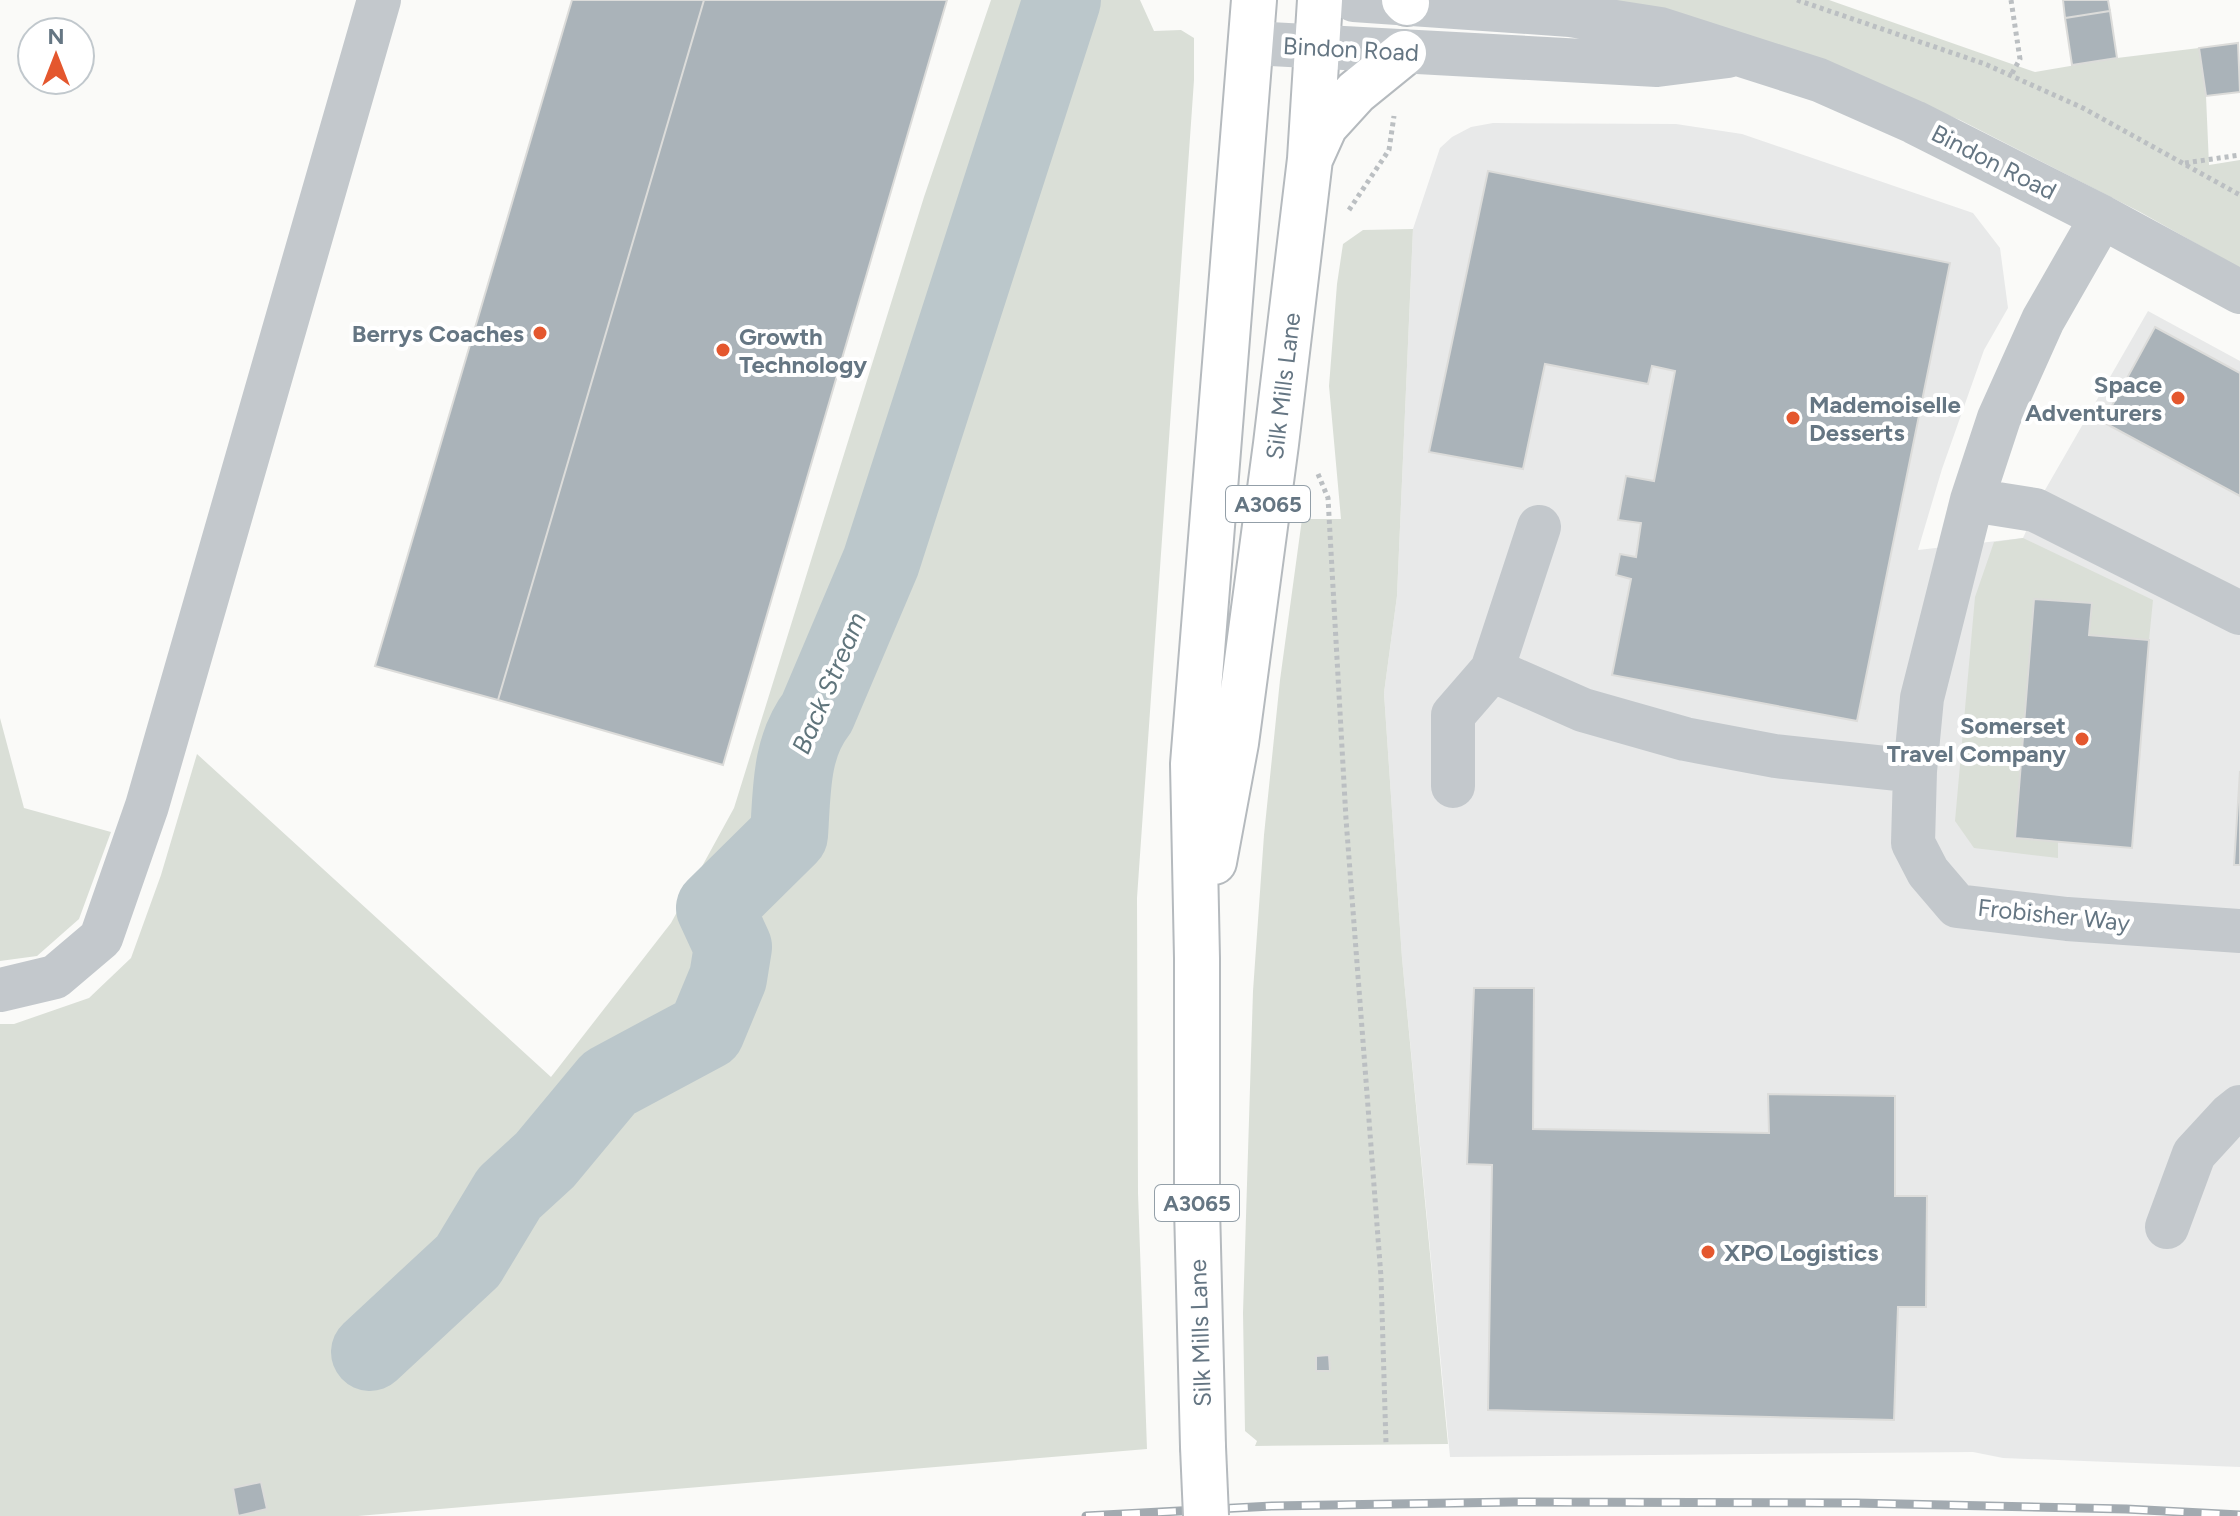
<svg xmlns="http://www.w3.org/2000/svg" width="2240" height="1516" font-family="Figtree,sans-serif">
<rect width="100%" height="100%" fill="#fafaf8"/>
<path fill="#e8e9e9" d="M 1493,123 L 1676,124 L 1742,134 L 1973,213 L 2000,248 L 2008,308 L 1984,350 L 1942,469 L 1918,550 L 2023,538 L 2045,490 L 2148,311 L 2240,361 L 2240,1467 L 2003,1458 L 1973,1452 L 1450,1457 L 1402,958 L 1384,693 L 1397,596 L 1413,229 L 1440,148 L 1452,137 L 1471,127 Z"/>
<path fill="#dadfd7" d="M 991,0 L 1140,0 L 1154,31 L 1181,30 L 1194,38 L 1194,80 L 1137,898 L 1138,1193 L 1147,1449 L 358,1516 L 0,1516 L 0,1024 L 14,1024 L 89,998 L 131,958 L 161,875 L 197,754 L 551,1077 L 671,923 L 734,808 L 924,197 Z
M 1526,0 L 1829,0 L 2035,72 L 2117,58 L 2199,48 L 2206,96 L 2209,165 L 2240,160 L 2240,268 L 2140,212 L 1960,120 L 1821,65 Z
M 1413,229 L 1397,596 L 1384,693 L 1402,958 L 1448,1444 L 1255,1446 L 1257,1441 L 1245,1431 L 1243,1313 L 1253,991 L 1264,835 L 1280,680 L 1302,519 L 1341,519 L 1329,386 L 1337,284 L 1343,244 L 1363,230 Z
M 2023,538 L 2153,600 L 2149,640 L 2089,635 L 2092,603 L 2034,599 L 2015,837 L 2058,841 L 2058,858 L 1974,848 L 1955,821 L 1975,597 L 1994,542 Z
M 0,718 L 24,808 L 111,832 L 79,919 L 37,956 L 0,961 Z"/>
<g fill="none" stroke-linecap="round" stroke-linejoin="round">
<path stroke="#bbc7cb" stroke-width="78" d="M 370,1352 L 468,1261 L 509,1193 L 545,1160 L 609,1083 L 706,1031 L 728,978 L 733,947 L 715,908 L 789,835 C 792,793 790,748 817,713 L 881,562 L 1062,0"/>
</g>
<path fill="#aab3b9" stroke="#dcdcda" stroke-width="2" d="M 572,0 L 704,0 L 498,700 L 375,666 Z
M 704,0 L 947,0 L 723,765 L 498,700 Z
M 2063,0 L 2108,0 L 2110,11 L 2065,18 Z
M 2110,11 L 2117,58 L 2072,65 L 2065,18 Z
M 2238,43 L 2240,92 L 2206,96 L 2199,48 Z
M 1488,171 L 1950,263 L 1857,721 L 1612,675 L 1631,579 L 1616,575 L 1620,554 L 1636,557 L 1641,523 L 1618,520 L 1626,476 L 1654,481 L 1675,371 L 1652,366 L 1648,384 L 1545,364 L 1523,469 L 1429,452 Z
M 2155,327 L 2240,373 L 2240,496 L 2103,422 Z
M 2034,599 L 2092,603 L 2089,635 L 2149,640 L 2132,848 L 2015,838 Z
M 2240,771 L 2240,865 L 2234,865 Z
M 1474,988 L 1534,988 L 1533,1129 L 1769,1133 L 1768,1094 L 1895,1096 L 1895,1196 L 1927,1196 L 1926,1307 L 1898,1307 L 1894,1420 L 1488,1410 L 1492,1165 L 1467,1164 Z
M 1329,1355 L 1330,1371 L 1316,1371 L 1316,1356 Z
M 261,1482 L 267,1509 L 238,1516 L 233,1488 Z"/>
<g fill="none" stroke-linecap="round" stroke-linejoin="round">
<g stroke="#b5babe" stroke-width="48">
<path id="major" d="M 1404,0 L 1407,3
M 1311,157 L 1325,126 L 1356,92 L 1404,53
M 1214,862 L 1236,743 L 1276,444 L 1310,159 L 1320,0
M 1203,1447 L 1197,1207 L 1197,958 L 1193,764 L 1254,0"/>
</g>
<path stroke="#bbbfc2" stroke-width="5" stroke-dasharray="4 4" stroke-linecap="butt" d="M 1797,0 L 1985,64 L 2083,108 L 2240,195
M 2011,0 L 2020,59 L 2011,75
M 2185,163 L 2240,155
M 1349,210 L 1389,150 L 1394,116
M 1318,474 L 1328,498 L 1346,819 L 1381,1277 L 1386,1444"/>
<path stroke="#c3c8cc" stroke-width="44" d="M 1354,0 L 1570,15 L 1660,29 L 1819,80 L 1914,122 L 2102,217 L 2240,292
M 1251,43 L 1657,65 L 1728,56
M 2102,217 L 2043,320 L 1999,418 L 1972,500 L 1922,698 L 1915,771 L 1913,843 L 1928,872 L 1957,906 L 2067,919 L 2240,931
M 1972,500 L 2035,510 L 2240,613
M 1539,527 L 1492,670 L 1583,710 L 1685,739 L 1775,756 L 1915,771
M 1453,786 L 1453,715 L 1492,670
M 0,990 L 55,977 L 101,938 L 147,806 L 379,0
M 2167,1227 L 2194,1154 L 2230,1115 L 2240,1107"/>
<use href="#major" stroke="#fff" stroke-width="44"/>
<g stroke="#a2aab0" stroke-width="9">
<path id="rail" d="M 1086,1516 L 1272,1506 L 1514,1502 L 1856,1503 L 2126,1509 L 2240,1515"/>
</g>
<use href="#rail" stroke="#fff" stroke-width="6" stroke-dasharray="18" stroke-linecap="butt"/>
<g stroke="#b5babe" stroke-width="48" stroke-linecap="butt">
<path id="major-bridge" d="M 1203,1447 L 1206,1516"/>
</g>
<use href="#major-bridge" stroke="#fff" stroke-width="44"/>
</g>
<g fill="#e4572e" stroke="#fff" stroke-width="3">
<circle cx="540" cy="333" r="8"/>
<circle cx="723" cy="350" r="8"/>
<circle cx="2178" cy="398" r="8"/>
<circle cx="1793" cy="418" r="8"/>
<circle cx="2082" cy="739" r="8"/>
<circle cx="1708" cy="1252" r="8"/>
</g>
<g text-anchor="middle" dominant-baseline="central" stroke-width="8" stroke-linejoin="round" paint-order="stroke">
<g fill="#fff" stroke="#939fa8" stroke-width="2">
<rect x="1226" y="486" width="84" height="36" rx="6"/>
<rect x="1155" y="1185" width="84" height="36" rx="6"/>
</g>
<g font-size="22" font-weight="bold" fill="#657683">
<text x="1268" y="504">A3065</text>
<text x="1197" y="1203">A3065</text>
</g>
<g font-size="24" fill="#657683" stroke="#fff">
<text transform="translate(1351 49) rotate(3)">Bindon Road</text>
<text transform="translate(1994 162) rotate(27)">Bindon Road</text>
<text transform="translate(1283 386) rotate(-83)">Silk Mills Lane</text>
<text transform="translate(2054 915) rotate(6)">Frobisher Way</text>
<text transform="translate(1200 1333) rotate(-92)">Silk Mills Lane</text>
</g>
<g font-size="24" font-weight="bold" fill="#657683" stroke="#fff" text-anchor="end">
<text x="524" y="333">Berrys Coaches</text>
<text x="739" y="336" text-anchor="start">Growth<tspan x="739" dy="28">Technology</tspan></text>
<text x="2162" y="384">Space<tspan x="2162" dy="28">Adventurers</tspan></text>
<text x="1809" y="404" text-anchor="start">Mademoiselle<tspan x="1809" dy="28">Desserts</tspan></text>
<text x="2066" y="725">Somerset<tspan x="2066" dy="28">Travel Company</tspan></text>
<text x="1724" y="1252" text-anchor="start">XPO Logistics</text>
</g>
<g font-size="26" font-style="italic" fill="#60757c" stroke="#fff">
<text transform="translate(829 683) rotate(-67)">Back Stream</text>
</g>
</g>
<g transform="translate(56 56)"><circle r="38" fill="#ffffff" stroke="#c1c8cd" stroke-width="2"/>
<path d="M0-6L14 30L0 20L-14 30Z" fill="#e4572e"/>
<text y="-12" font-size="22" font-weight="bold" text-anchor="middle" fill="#657683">N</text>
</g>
</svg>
